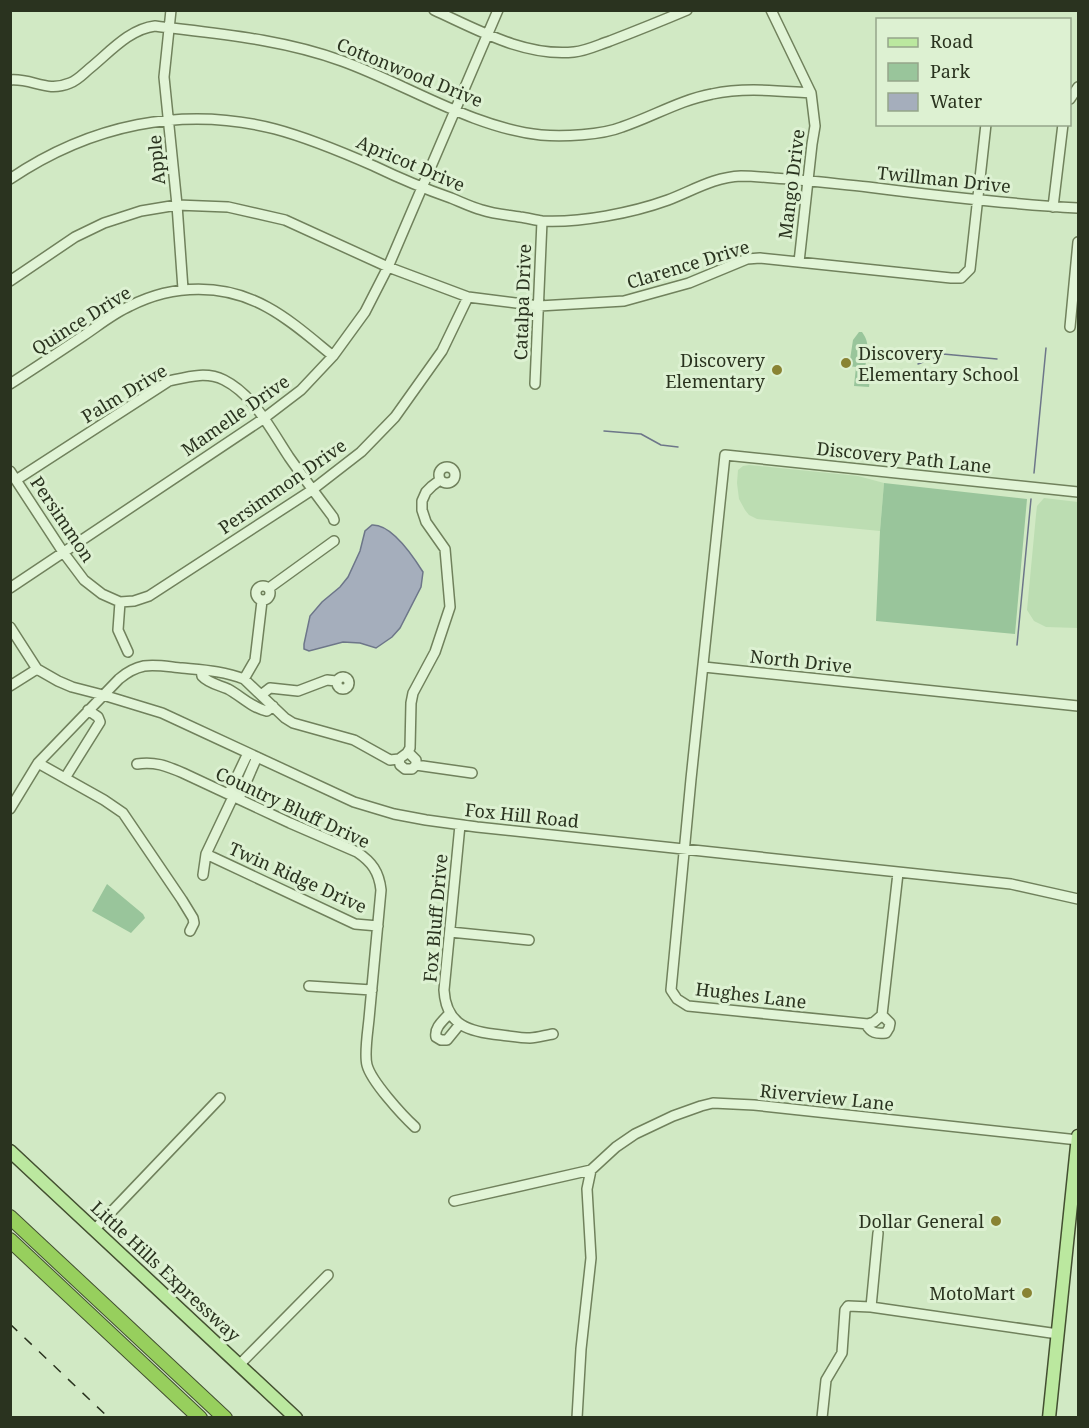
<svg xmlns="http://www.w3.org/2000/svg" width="1089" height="1428" font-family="'Noto Serif',serif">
<rect width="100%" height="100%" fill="#d1e9c4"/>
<path fill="#bcddb2" d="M 749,465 L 858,476 L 884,483 L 880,531 L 757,519 L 749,515 L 745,510 L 739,499 L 737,483 L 738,470 L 743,466 Z
M 1044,498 L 1078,502 L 1078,628 L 1046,627 L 1034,621 L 1027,610 L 1036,515 L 1037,506 Z"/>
<path fill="#99c59b" d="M 859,332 L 862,332 C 871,344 867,354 865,368 L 871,369 L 869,387 L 854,386 L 856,367 L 849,366 L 853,340 Z
M 884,483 L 1027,499 L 1015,634 L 876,621 L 880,531 Z
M 107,884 L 143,914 L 145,918 L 131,933 L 92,911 Z"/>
<path fill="#a5aebc" stroke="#6d7689" stroke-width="1.5" d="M 372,525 C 391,524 413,556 423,572 L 421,587 L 400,628 L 392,637 L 376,648 L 360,643 L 343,642 L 309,651 L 304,649 L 304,644 L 310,616 L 322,602 L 340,587 L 348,577 L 360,551 L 365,531 Z"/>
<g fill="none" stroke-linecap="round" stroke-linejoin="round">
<path stroke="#6d7689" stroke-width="1.5" d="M 917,351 L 926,351 L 937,355
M 918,364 L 943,354 L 997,359
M 604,431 L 641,434 L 661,445 L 678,447
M 1034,473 L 1046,348
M 1017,645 L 1031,499"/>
<g stroke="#70815c" stroke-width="12">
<path id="minor" d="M 171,10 L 164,77 L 177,205 L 183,289
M 434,10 C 478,30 525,57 574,52 C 586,51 598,45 610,41 C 636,31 661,21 687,10
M 771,10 L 811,93 L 815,126 L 812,144 L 799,262
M 10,80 C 33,78 46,93 70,83 C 78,80 83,74 89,69 C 109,53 129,29 155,26 C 219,34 282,39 342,61 C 406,84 473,128 541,135 C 563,137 602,135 622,127 C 652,117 680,100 712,94 C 744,87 778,91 811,93
M 1070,99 L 1078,87
M 10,179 C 90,125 182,105 275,129 C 309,138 342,152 374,166 C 399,178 425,189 451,198 C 461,202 471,207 482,210 C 494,214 508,215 520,217 C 527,218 535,220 542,221 C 580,223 632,213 668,200 C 692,191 714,177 741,176 C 752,176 763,177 774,178 C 806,180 837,184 868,187 C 938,196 1008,204 1078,208
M 1053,207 L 1063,124
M 10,281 L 75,237 L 104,223 L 141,211 L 177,205 L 228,207 L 285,220 L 388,267 L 468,297 L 539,306 L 624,301 L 689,283 L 747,259 L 760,258 L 951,278 L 961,278 L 970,269 L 986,124
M 1070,327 L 1078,242
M 10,384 C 35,368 59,352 83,336 C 98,326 114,313 130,306 C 173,284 224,283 267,307 C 291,320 312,339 333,356
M 535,384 L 542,221
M439 475a8 8 0 1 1 16 0a8 8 0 1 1-16 0Z
M 10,471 L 63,552 L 84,580 L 102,594 L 120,602
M 16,480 L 169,381 C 187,377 206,371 224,380 C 254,395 271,430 289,457 C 303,477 318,497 333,517 L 334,520
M256 593a7 7 0 1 1 14 0a7 7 0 1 1-14 0Z
M 10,588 L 263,419 L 301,390 L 333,356 L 365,312 L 388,267 L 498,10
M 269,588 L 334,541
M 120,602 L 134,601 L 149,596 L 312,490 L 361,452 L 395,417 L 442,351 L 468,297
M 120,602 L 118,630 L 128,652
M 10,627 L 37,669 L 58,681 L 72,687 L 103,695 L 162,713 L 354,802 L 394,814 L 426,820 L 477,827 L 1011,884 L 1078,899
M 704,667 L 1078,706
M 201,670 L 202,676 C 208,683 219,685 228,689 C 241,696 252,708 267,711 L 273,706
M337 683a6 6 0 1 1 12 0a6 6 0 1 1-12 0Z
M 244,679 L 255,660 L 262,601
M 10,686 L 37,669
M 261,695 L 270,688 L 298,691 L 327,680 L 336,681
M 248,753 L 230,791 L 233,797 L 241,794 L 257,757
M 399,759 L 400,765 L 405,769 L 412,769 L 416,765 L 416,760 L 408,752
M 38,763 L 104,800 L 123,813 L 182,900 L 193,918 L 194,923 L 190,931
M 137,764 C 154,761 167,766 183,773 L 290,823 L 357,852 C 372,862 379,872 381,890 C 377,933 373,976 369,1019 C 368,1030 364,1054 367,1065 C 371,1081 402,1115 415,1127
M 416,765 L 472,773
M 65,778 L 100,722 L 98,717 L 88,710
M 10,809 L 38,763 L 119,679 C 126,673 134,668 144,666 C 156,664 170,667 182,668 C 203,670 224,671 244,679 L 285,718 L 293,723 L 354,740 L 390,760 L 399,759 L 407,753 L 410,748 L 411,703 L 413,693 L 435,652 L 450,607 L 445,549 L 426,522 L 422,510 L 422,501 L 426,492 L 432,486 L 440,480
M 460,825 L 444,990 C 446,1026 470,1032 501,1035 C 510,1036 520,1038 530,1038 C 537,1038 546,1035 553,1034
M 206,854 L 355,924 L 378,926
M 898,873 L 882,1015 L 874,1022 L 868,1024 L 688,1006 L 677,999 L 671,990 L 691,779 L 725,455 L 1078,492
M 203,875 L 206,854 L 233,797
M 450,932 L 529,940
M 309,986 L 372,990
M 450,1013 C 444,1020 434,1027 436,1037 L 441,1040 L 447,1040 L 460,1024
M 866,1024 C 871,1033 876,1034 886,1033 L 889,1028 L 890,1023 L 882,1015
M 454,1201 L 591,1170 L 616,1147 L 635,1134 L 673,1116 L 701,1106 L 713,1103 L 754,1105 L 1078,1140
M 94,1230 L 220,1098
M 871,1307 L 878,1233
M 239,1365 L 328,1275
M 577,1418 L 581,1349 L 591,1258 L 587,1189 L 591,1170
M 822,1418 L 826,1380 L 842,1353 L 845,1310 L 848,1306 L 871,1307 L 1058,1334"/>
</g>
<g stroke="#434f30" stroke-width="15">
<path id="major" d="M 10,1151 L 296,1418
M 1049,1418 L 1078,1136"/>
</g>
<g stroke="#434f30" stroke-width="16">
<path id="highway" d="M 10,1217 L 225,1418
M 10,1240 L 200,1418"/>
</g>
<use href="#minor" stroke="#e1f4d6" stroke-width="9"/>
<use href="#major" stroke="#bbe89f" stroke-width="12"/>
<use href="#highway" stroke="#97cf5d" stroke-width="14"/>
<path stroke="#2a331f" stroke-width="1.5" stroke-dasharray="10 10" stroke-linecap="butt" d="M 10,1324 L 109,1418"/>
</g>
<g fill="#898333" stroke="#ddf1d2" stroke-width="2">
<circle cx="846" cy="363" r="6"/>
<circle cx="777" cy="370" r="6"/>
<circle cx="996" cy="1221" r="6"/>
<circle cx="1027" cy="1293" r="6"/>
</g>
<g text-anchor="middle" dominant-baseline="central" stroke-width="6" stroke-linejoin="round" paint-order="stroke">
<g font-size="18" fill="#2a331f" stroke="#ddf1d2">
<text transform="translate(410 72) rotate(22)">Cottonwood Drive</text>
<text transform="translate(156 160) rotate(-95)">Apple</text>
<text transform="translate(411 163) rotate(23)">Apricot Drive</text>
<text transform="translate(944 179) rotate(6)">Twillman Drive</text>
<text transform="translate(791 184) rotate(-83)">Mango Drive</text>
<text transform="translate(688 264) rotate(-17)">Clarence Drive</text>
<text transform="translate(522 302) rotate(-88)">Catalpa Drive</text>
<text transform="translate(81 320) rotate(-32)">Quince Drive</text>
<text transform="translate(124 393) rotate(-31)">Palm Drive</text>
<text transform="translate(235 415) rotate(-35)">Mamelle Drive</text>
<text transform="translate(904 457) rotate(6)">Discovery Path Lane</text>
<text transform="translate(282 486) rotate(-35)">Persimmon Drive</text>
<text transform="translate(63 519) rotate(56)">Persimmon</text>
<text transform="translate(801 661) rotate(6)">North Drive</text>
<text transform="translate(293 807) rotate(25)">Country Bluff Drive</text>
<text transform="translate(522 815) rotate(6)">Fox Hill Road</text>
<text transform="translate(298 877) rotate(24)">Twin Ridge Drive</text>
<text transform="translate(435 918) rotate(-85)">Fox Bluff Drive</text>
<text transform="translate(751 995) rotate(7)">Hughes Lane</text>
<text transform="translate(827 1097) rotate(6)">Riverview Lane</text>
<text transform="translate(166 1271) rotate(43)">Little Hills Expressway</text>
</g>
<g font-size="18" fill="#2a331f" stroke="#ddf1d2" text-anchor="end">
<text x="858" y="353" text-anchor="start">Discovery<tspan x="858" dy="21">Elementary School</tspan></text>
<text x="765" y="360">Discovery<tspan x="765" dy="21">Elementary</tspan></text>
<text x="984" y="1221">Dollar General</text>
<text x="1015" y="1293">MotoMart</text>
</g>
</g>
<rect width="1089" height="1428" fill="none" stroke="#2a331f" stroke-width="24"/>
<rect x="876" y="18" width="195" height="108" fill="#ddf1d2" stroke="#95a58a" stroke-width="1.5"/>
<rect x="888" y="38" width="30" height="9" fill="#bbe89f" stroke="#95a58a" stroke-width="1.5"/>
<text x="930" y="48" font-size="18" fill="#2a331f">Road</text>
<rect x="888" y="63" width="30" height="18" fill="#99c59b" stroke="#95a58a" stroke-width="1.5"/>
<text x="930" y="78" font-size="18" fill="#2a331f">Park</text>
<rect x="888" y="93" width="30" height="18" fill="#a5aebc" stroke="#95a58a" stroke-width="1.5"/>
<text x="930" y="108" font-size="18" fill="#2a331f">Water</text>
</svg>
